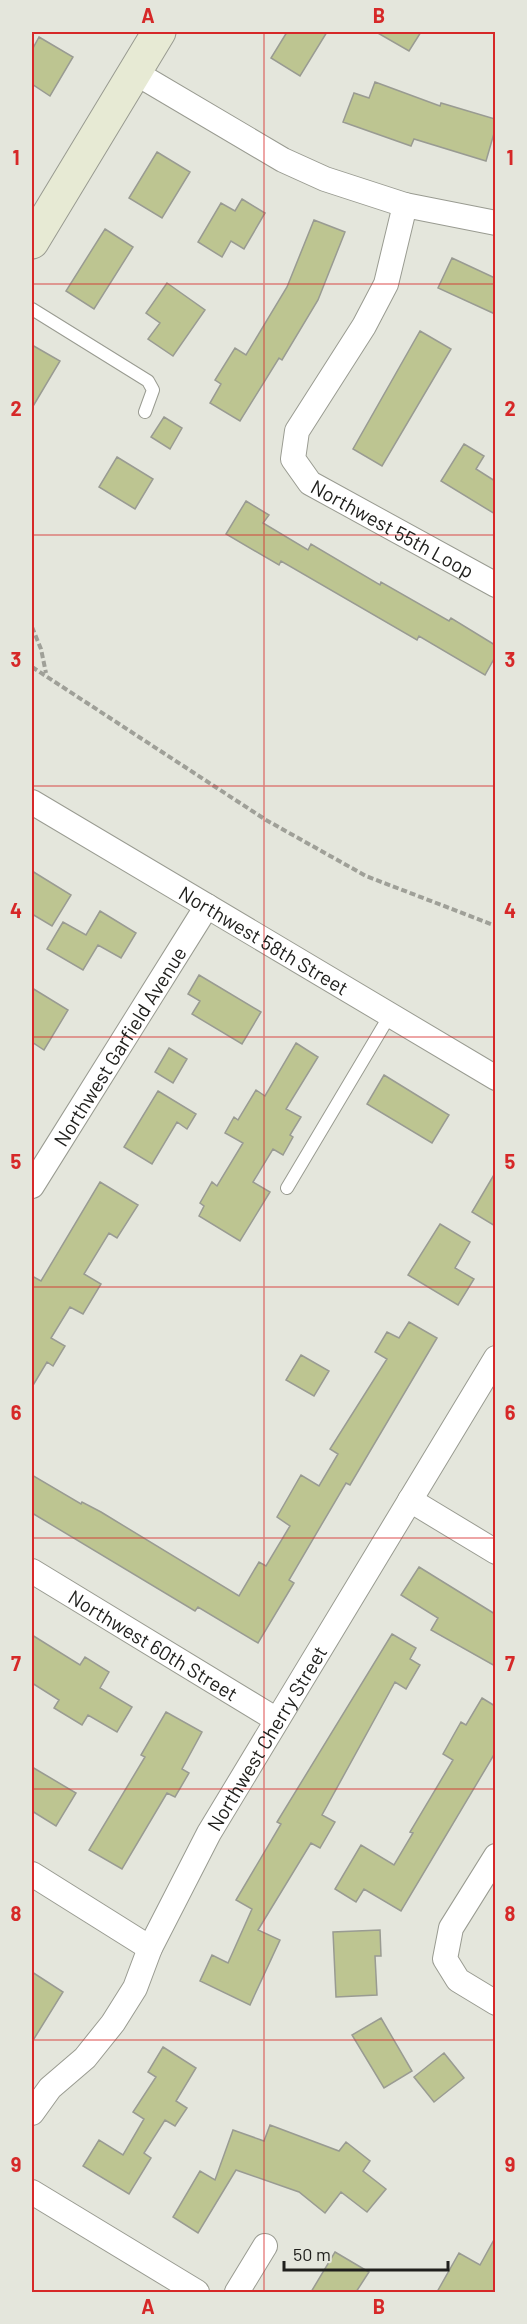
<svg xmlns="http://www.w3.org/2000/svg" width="527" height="2324" font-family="Barlow,sans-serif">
<rect width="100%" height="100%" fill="#e4e6dc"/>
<path fill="#bdc591" stroke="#999b92" stroke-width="1.5" d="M 287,32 L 327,32 L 300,76 L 271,58 Z
M 376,32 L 421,32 L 409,51 Z
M 39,37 L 73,57 L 50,96 L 32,84 L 32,50 Z
M 375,82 L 440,106 L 441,103 L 495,119 L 495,130 L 486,161 L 414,139 L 411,146 L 343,122 L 354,93 L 369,98 Z
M 157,152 L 190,172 L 162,218 L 129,198 Z
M 242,199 L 265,213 L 244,249 L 231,241 L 222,257 L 198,242 L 221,203 L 235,211 Z
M 314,220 L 345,232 L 318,300 L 282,360 L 279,358 L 240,421 L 210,403 L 221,384 L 215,380 L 235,348 L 246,355 L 287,287 Z
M 105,229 L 133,247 L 94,309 L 66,291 Z
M 452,258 L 495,278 L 495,314 L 438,288 Z
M 167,283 L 205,310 L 173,356 L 148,339 L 160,323 L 146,313 Z
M 420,331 L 451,349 L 382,466 L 353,449 Z
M 32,345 L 60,361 L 32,408 Z
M 164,417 L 182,428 L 170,449 L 151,437 Z
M 464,444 L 484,456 L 476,469 L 495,481 L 495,514 L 441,481 Z
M 117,457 L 153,479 L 135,509 L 99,487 Z
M 246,501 L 269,515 L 263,523 L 308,550 L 311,544 L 380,585 L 381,582 L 449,621 L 451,618 L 495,645 L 495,657 L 485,675 L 419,636 L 417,640 L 281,561 L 279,565 L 226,534 Z
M 32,871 L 71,895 L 52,926 L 32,914 Z
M 100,911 L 136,933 L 121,958 L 98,945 L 83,970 L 47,949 L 63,922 L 86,935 Z
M 199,975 L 261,1012 L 242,1044 L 192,1014 L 200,1001 L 188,994 Z
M 32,988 L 68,1010 L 44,1050 L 32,1042 Z
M 296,1043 L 318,1057 L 286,1109 L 301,1117 L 290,1135 L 293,1137 L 283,1155 L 273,1149 L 253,1182 L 270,1192 L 240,1241 L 199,1216 L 204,1206 L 200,1203 L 212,1182 L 217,1186 L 243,1143 L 225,1133 L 234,1117 L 238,1120 L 256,1090 L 265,1096 Z
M 169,1048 L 187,1059 L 173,1083 L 155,1072 Z
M 384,1075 L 449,1115 L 432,1143 L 367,1104 Z
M 158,1091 L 196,1114 L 187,1129 L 177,1122 L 152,1164 L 124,1147 Z
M 495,1173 L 495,1226 L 472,1212 Z
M 100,1182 L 138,1205 L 117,1238 L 109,1233 L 84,1274 L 101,1284 L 83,1314 L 70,1307 L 51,1338 L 65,1346 L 53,1366 L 47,1362 L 32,1387 L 32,1276 L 41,1281 Z
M 440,1224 L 470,1242 L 455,1268 L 474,1279 L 458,1305 L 408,1275 Z
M 409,1322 L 437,1338 L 350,1485 L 346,1483 L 289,1580 L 294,1583 L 258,1643 L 198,1607 L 195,1611 L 32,1513 L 32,1475 L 81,1504 L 82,1502 L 101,1512 L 239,1596 L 259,1562 L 266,1566 L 290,1526 L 277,1517 L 301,1475 L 319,1486 L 338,1454 L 330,1449 L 387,1359 L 375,1352 L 387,1332 L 399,1338 Z
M 301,1355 L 329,1371 L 314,1396 L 286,1380 Z
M 419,1567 L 495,1614 L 495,1666 L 431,1630 L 438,1618 L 401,1595 Z
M 392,1634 L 416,1648 L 410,1659 L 420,1665 L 406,1689 L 395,1682 L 322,1815 L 335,1822 L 320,1848 L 311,1843 L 258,1930 L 280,1940 L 250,2005 L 200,1981 L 212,1955 L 228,1963 L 252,1909 L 236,1900 L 281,1824 L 277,1822 Z
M 32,1635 L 80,1665 L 85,1657 L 109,1672 L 100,1688 L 132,1707 L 117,1732 L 88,1715 L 82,1725 L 54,1708 L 59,1700 L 32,1683 Z
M 482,1698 L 495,1706 L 495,1753 L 401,1911 L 364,1889 L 356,1902 L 335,1889 L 361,1845 L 394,1865 L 413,1833 L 410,1832 L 453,1760 L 443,1754 L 461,1722 L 466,1725 Z
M 166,1712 L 202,1732 L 182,1769 L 189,1773 L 175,1797 L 167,1793 L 122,1869 L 89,1850 L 145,1757 L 141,1755 Z
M 32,1767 L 76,1793 L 56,1826 L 32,1811 Z
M 380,1930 L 381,1956 L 375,1956 L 377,1995 L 336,1997 L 333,1932 Z
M 32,1972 L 63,1992 L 32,2042 Z
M 381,2018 L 412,2071 L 384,2088 L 352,2035 Z
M 163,2047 L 196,2068 L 176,2101 L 187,2108 L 175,2126 L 165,2120 L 144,2153 L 151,2158 L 129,2194 L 83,2166 L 99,2140 L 123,2155 L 144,2119 L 133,2112 L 156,2077 L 148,2072 Z
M 444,2053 L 464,2078 L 434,2102 L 414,2077 Z
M 270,2125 L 339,2151 L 346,2142 L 370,2161 L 363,2171 L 386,2189 L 367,2212 L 341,2192 L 325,2213 L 299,2192 L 236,2170 L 198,2233 L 173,2217 L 200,2171 L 215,2180 L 233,2130 L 264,2141 Z
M 495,2238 L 495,2292 L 437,2292 L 459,2253 L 480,2265 Z
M 335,2252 L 369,2272 L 356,2292 L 311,2292 Z"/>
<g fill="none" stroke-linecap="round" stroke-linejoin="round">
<g stroke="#999b91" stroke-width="14">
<path id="lane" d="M 32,309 L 148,381 L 153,390 L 145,412
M 287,1188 L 390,1015"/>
</g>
<g stroke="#999b91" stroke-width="26">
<g id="street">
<path d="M 134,72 L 283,160 L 325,179 L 405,205"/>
<path id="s1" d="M 496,223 L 405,205 L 386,284 L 364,326 L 297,431 L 293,459 L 310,483 L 496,585"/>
<path id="s2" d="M 32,802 L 496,1078"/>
<path id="s3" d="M 32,1186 L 207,906"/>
<path d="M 410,1500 L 496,1552"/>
<path id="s4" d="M 32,1571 L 277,1720"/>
<path d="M 496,1856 L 451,1928 L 445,1959 L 458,1980 L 496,2003"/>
<path d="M 32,1874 L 150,1948"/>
<path id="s5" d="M 32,2113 L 50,2088 L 85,2058 L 113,2023 L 135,1988 L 150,1948 L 209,1833 L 496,1358"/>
<path d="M 32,2192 L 197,2292"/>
<path d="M 237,2292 L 265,2246"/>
</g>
</g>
<g stroke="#999b91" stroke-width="35">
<path id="secondary" d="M 32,242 L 159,32"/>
</g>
<path stroke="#9fa098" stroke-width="4" stroke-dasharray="6 3" stroke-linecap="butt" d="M 32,627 L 41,649 L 46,673
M 32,667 L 266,820 L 366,876 L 496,926"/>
<use href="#lane" stroke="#fff" stroke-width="12"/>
<use href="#street" stroke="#fff" stroke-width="24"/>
<use href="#secondary" stroke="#e7ead4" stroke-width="33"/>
</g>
<path fill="none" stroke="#d62828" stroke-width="1.5" stroke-opacity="0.55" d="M 264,32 L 264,2292M 32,284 L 496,284M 32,535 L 496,535M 32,786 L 496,786M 32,1037 L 496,1037M 32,1287 L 496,1287M 32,1538 L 496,1538M 32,1789 L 496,1789M 32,2040 L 496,2040"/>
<g text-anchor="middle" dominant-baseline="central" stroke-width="4.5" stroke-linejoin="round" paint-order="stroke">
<g font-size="20" fill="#20201d" stroke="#e4e6dc">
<text stroke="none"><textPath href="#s1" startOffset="498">Northwest 55th Loop</textPath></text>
<text stroke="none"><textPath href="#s2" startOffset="270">Northwest 58th Street</textPath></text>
<text stroke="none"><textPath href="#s3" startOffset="165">Northwest Garfield Avenue</textPath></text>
<text stroke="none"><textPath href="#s4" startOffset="142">Northwest 60th Street</textPath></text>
<text stroke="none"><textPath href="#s5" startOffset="446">Northwest Cherry Street</textPath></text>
</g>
</g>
<rect width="527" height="2324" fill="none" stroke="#e4e6dc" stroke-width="66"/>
<path d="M284 2261v9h164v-9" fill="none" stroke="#20201d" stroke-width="3"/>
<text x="293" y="2261" font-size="18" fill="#20201d" stroke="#e4e6dc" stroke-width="4.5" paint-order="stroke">50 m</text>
<rect x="33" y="33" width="461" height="2258" fill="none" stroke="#d62828" stroke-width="2"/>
<g font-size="20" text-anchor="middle" font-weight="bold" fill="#d62828">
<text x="148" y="23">A</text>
<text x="379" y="23">B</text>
<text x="16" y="165">1</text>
<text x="510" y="165">1</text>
<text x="16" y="416">2</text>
<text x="510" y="416">2</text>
<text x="16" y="667">3</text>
<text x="510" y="667">3</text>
<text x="16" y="918">4</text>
<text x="510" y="918">4</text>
<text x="16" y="1169">5</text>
<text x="510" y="1169">5</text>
<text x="16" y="1420">6</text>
<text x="510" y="1420">6</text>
<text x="16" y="1671">7</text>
<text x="510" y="1671">7</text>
<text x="16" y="1921">8</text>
<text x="510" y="1921">8</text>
<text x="16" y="2172">9</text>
<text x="510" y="2172">9</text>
<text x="148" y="2314">A</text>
<text x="379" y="2314">B</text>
</g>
</svg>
